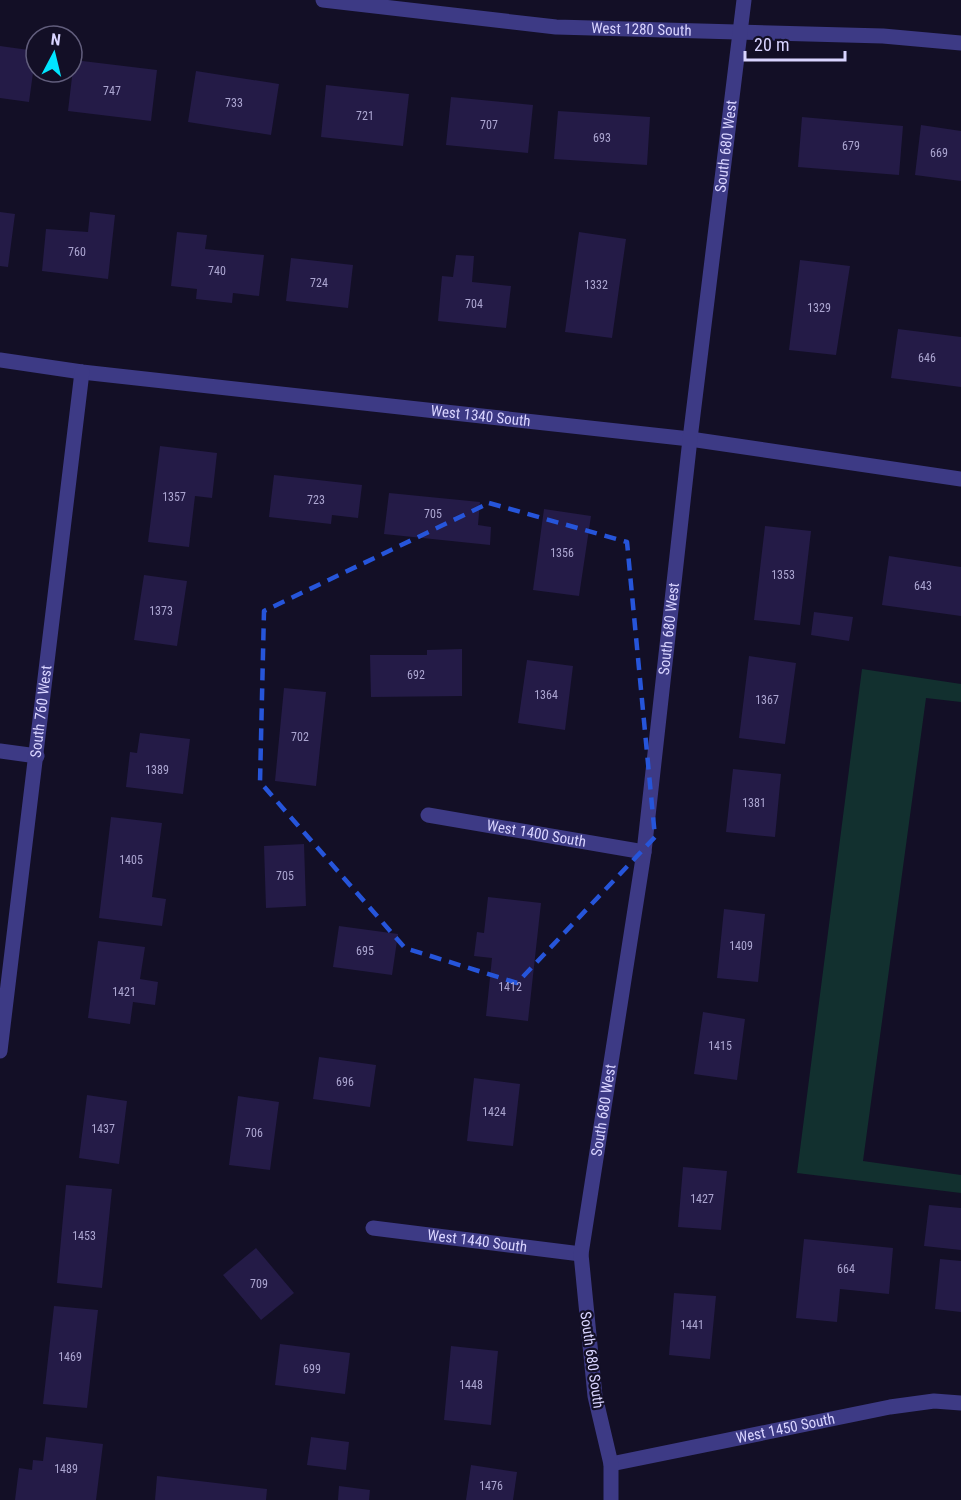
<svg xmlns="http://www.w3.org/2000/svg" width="961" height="1500" font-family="'Roboto Condensed',sans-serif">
<rect width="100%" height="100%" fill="#130f26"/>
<path fill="#12302f" d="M 862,669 L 961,684 L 961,702 L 926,698 L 863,1161 L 961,1175 L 961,1193 L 797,1173 Z"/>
<path fill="#241b47" d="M 0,46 L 36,51 L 29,102 L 0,98 Z
M 74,60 L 157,70 L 151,121 L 68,111 Z
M 196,71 L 279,84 L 271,135 L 188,122 Z
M 326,85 L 409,94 L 403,146 L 321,137 Z
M 451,97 L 533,105 L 528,153 L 446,145 Z
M 558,111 L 650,117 L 647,165 L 554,159 Z
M 802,117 L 903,126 L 899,175 L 798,167 Z
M 921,125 L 961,131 L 961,181 L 915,175 Z
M 0,212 L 15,214 L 8,267 L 0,266 Z
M 90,212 L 115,215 L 108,279 L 42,271 L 46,229 L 88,232 Z
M 177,232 L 207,235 L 205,249 L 264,255 L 259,296 L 233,293 L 232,303 L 196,299 L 197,289 L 171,286 Z
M 579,232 L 626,239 L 612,338 L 565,332 Z
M 456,255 L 474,256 L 472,282 L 511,286 L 506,328 L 438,321 L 442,276 L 453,277 Z
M 291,258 L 353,265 L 348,308 L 286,301 Z
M 800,260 L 850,266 L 836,355 L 789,350 Z
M 898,329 L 961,337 L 961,387 L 891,378 Z
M 160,446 L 217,453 L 212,498 L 195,496 L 189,547 L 148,542 Z
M 274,475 L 362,485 L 358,518 L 332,515 L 331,524 L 269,517 Z
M 389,493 L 480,502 L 478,525 L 491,527 L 490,545 L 384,534 Z
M 544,509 L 591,516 L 579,596 L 533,590 Z
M 765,526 L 811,531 L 800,625 L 754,620 Z
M 889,556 L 961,567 L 961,616 L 882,605 Z
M 144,575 L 187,581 L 177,646 L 134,640 Z
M 814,612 L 853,617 L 849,641 L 811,635 Z
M 462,649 L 462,696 L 371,697 L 370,655 L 427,655 L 427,650 Z
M 749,656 L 796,663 L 785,744 L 739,738 Z
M 527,660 L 573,666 L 565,730 L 518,723 Z
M 284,688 L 326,692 L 316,786 L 275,781 Z
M 140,733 L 190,739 L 183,794 L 126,787 L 130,752 L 137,753 Z
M 733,769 L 781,774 L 775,837 L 726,832 Z
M 111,817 L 162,823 L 152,897 L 166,899 L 162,926 L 99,918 Z
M 304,844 L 306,906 L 266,908 L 264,846 Z
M 488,897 L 541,903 L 528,1021 L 486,1016 L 492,958 L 474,956 L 477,932 L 484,933 Z
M 724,909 L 765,914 L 758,982 L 717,978 Z
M 339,926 L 398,934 L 392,975 L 333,967 Z
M 98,941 L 145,947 L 140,979 L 158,982 L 155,1005 L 133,1002 L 130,1024 L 88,1018 Z
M 703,1012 L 745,1019 L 737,1080 L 694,1074 Z
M 319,1057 L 376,1065 L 370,1107 L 313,1099 Z
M 474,1078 L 520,1084 L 513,1146 L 467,1141 Z
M 87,1095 L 127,1101 L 119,1164 L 79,1158 Z
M 238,1096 L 279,1102 L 270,1170 L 229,1165 Z
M 683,1167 L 727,1171 L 721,1230 L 678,1227 Z
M 66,1185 L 112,1189 L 102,1288 L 57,1283 Z
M 929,1205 L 961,1208 L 961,1250 L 924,1246 Z
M 804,1239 L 893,1248 L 889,1294 L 840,1289 L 837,1322 L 796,1318 Z
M 256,1248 L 294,1293 L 261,1320 L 223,1275 Z
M 940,1259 L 961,1261 L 961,1312 L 935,1309 Z
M 674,1293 L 716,1296 L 710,1359 L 669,1355 Z
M 54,1306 L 98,1310 L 87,1408 L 43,1404 Z
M 280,1344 L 350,1353 L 345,1394 L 275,1385 Z
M 451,1346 L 498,1351 L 491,1425 L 444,1420 Z
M 46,1437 L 103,1444 L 96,1500 L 15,1500 L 19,1468 L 32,1470 L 33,1460 L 43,1461 Z
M 311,1437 L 349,1442 L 346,1470 L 307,1465 Z
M 471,1465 L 517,1472 L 513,1500 L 466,1500 Z
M 157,1476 L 267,1489 L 266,1500 L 155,1500 Z
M 339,1486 L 370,1490 L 369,1500 L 338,1500 Z"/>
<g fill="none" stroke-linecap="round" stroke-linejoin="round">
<g stroke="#3d3a85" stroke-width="15">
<path id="s1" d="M 323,0 L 556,27 L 883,36 L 961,43"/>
<path id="s2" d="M 0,360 L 82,372 L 690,439 L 961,479"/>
<path d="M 0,751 L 37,756"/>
<path id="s3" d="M 428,815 L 644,852"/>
<path id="s4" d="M 0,1051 L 82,372"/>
<path id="s5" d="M 373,1228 L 581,1254"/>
<path id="s6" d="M 611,1464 L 890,1407 L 934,1401 L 961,1403"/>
<path id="s7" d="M 611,1500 L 611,1464 L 595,1396 L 581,1254 L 644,852 L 690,439 L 744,0"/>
</g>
</g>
<path fill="none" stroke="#2655da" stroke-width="4.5" stroke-dasharray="12 8" stroke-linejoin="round" d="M 489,503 L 627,542 L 655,837 L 517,983 L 405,948 L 260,782 L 264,611 Z"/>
<g text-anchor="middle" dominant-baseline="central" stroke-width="4.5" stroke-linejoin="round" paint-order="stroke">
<g font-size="12" fill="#aca6d1">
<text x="112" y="91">747</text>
<text x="234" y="103">733</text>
<text x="365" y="116">721</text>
<text x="489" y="125">707</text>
<text x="602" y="138">693</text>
<text x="851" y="146">679</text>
<text x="939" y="153">669</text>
<text x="77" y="252">760</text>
<text x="217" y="271">740</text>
<text x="319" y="283">724</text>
<text x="596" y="285">1332</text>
<text x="474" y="304">704</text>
<text x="819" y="308">1329</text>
<text x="927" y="358">646</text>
<text x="174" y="497">1357</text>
<text x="316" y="500">723</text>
<text x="433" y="514">705</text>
<text x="562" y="553">1356</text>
<text x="783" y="575">1353</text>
<text x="923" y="586">643</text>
<text x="161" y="611">1373</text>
<text x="416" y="675">692</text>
<text x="546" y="695">1364</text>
<text x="767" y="700">1367</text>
<text x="300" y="737">702</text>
<text x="157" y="770">1389</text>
<text x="754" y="803">1381</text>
<text x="131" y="860">1405</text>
<text x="285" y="876">705</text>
<text x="741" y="946">1409</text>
<text x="365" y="951">695</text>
<text x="510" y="987">1412</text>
<text x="124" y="992">1421</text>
<text x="720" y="1046">1415</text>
<text x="345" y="1082">696</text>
<text x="494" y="1112">1424</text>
<text x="103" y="1129">1437</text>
<text x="254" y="1133">706</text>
<text x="702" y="1199">1427</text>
<text x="84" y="1236">1453</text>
<text x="846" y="1269">664</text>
<text x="259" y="1284">709</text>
<text x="692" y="1325">1441</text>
<text x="70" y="1357">1469</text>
<text x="312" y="1369">699</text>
<text x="471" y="1385">1448</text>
<text x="66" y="1469">1489</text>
<text x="491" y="1486">1476</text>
</g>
<g font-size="15" fill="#d9d4ff" stroke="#130f26">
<text stroke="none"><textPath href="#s1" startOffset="320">West 1280 South</textPath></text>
<text stroke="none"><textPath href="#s7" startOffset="1366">South 680 West</textPath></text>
<text stroke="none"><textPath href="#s2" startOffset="484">West 1340 South</textPath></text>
<text stroke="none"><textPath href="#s7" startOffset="880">South 680 West</textPath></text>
<text stroke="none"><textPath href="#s4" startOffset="342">South 760 West</textPath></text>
<text stroke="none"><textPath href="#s3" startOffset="110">West 1400 South</textPath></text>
<text stroke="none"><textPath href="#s7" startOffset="394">South 680 West</textPath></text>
<text stroke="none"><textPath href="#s5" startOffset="105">West 1440 South</textPath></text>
<text transform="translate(592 1360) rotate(82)">South 680 South</text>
<text stroke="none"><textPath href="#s6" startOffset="178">West 1450 South</textPath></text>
</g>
</g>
<g transform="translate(54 54) rotate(7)"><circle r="28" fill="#130f26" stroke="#625e7d" stroke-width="1.5"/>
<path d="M0-4.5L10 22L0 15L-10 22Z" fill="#00e5ff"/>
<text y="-9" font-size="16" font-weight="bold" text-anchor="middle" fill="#d9d4ff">N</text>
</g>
<path d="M745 51v9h100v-9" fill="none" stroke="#d9d4ff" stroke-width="3"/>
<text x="754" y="51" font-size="18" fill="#d9d4ff" stroke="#130f26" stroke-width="4.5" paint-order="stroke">20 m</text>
</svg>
